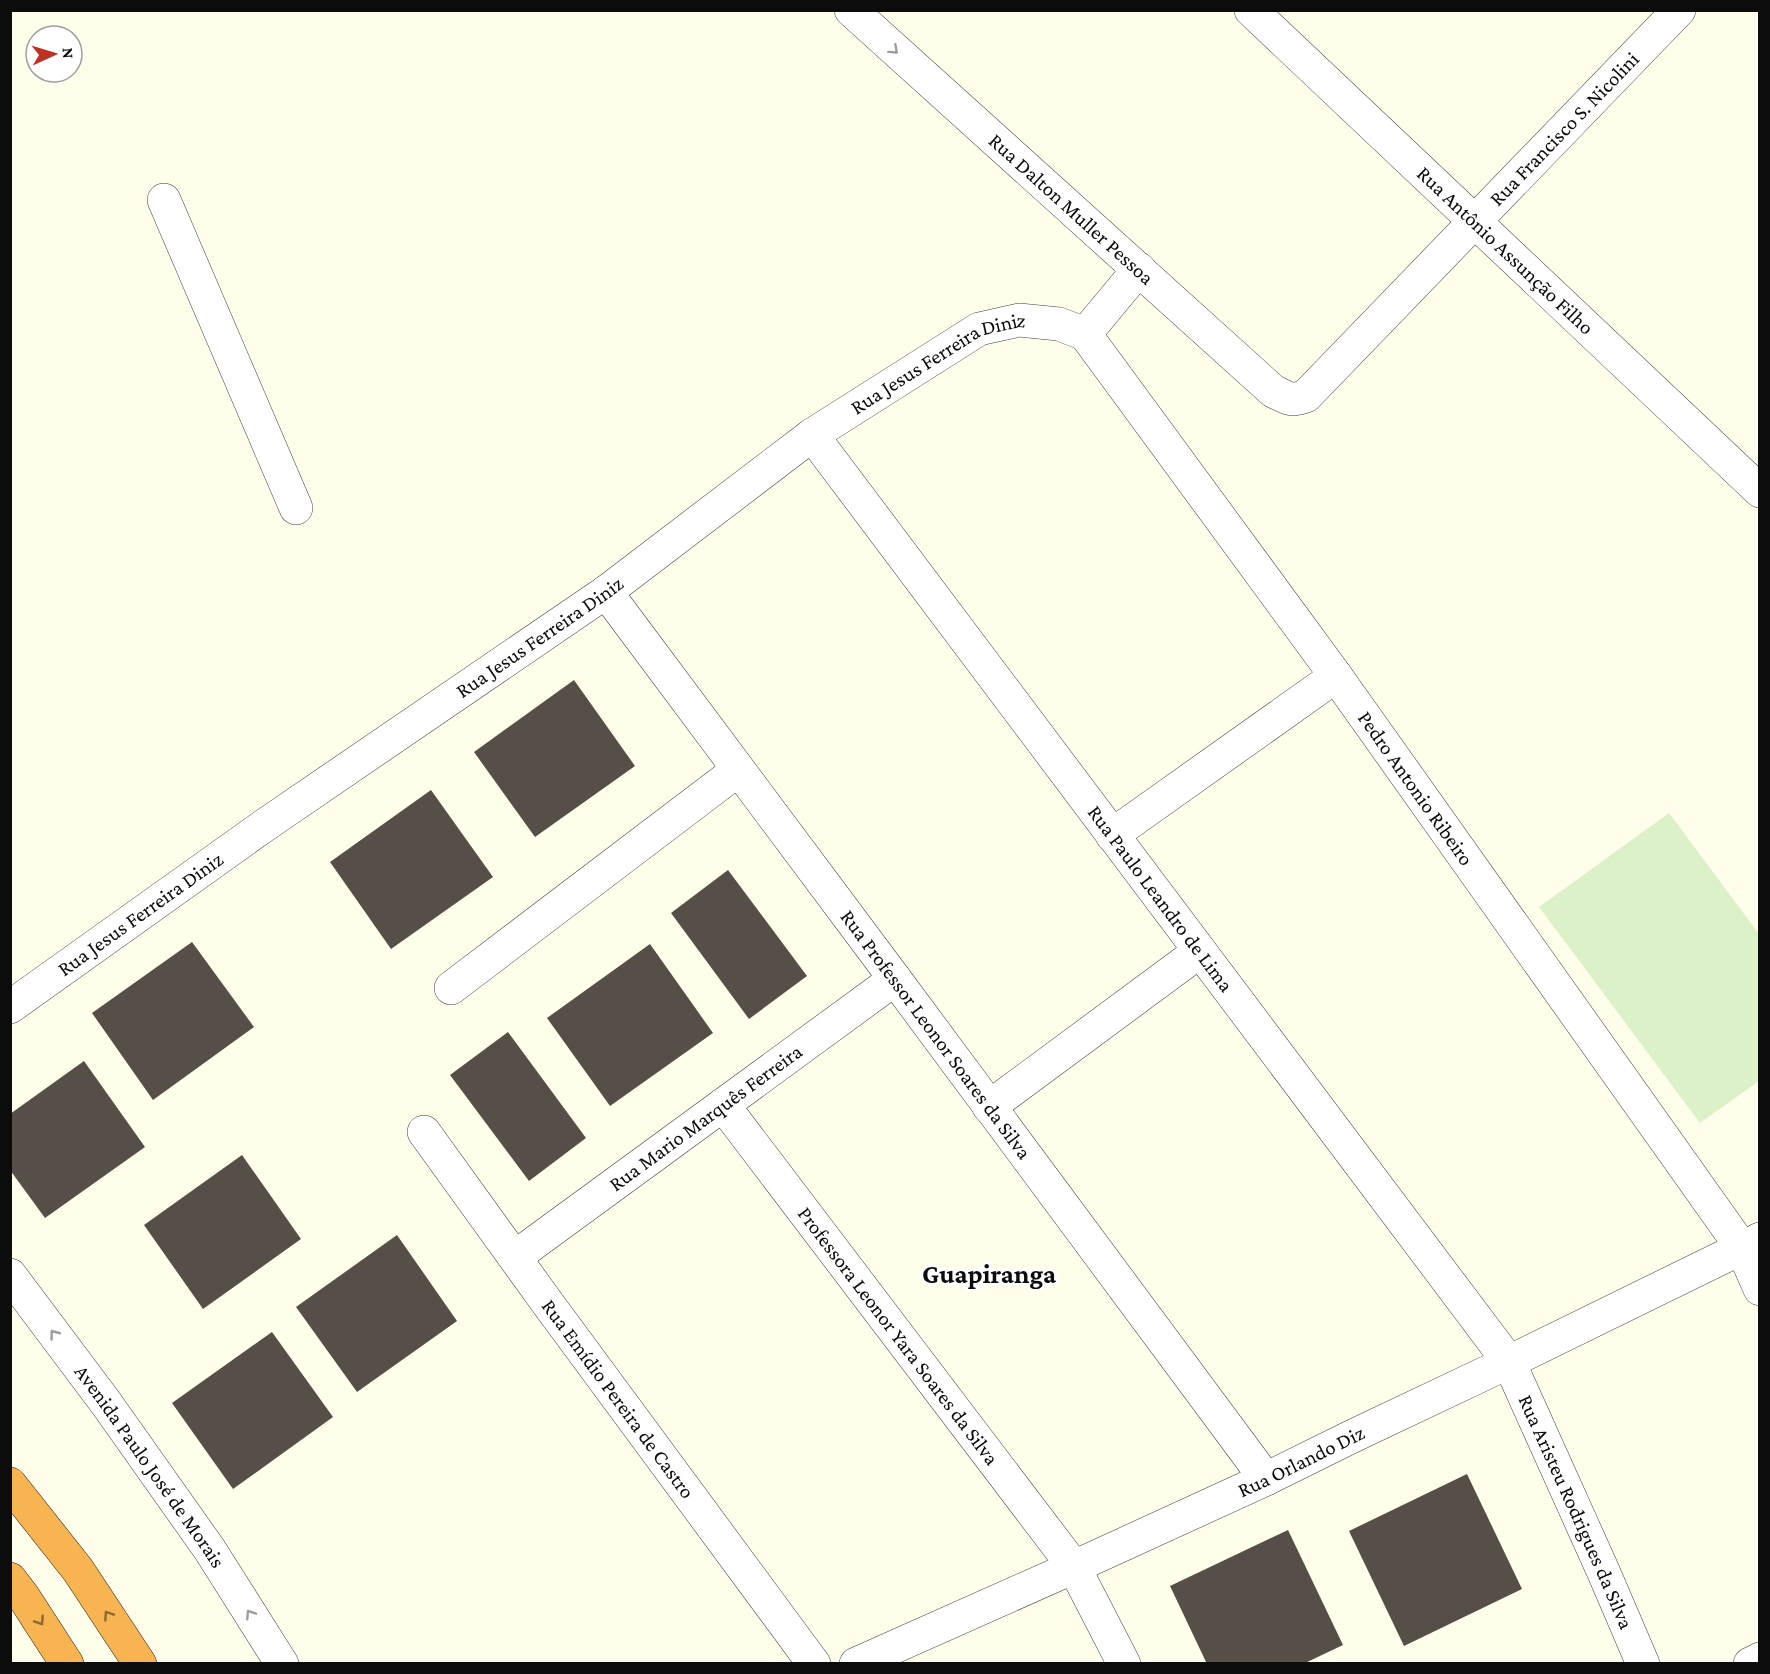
<svg xmlns="http://www.w3.org/2000/svg" width="1770" height="1674" font-family="'Crimson Pro',serif">
<rect width="100%" height="100%" fill="#fffeeb"/>
<path fill="#dcf1c7" d="M 1669,813 L 1759,934 L 1759,1081 L 1700,1123 L 1539,907 Z"/>
<path fill="#554f48" d="M 574,680 L 635,766 L 535,837 L 474,752 Z
M 431,790 L 493,877 L 391,949 L 330,862 Z
M 728,870 L 807,976 L 749,1019 L 671,913 Z
M 192,942 L 254,1027 L 153,1100 L 92,1013 Z
M 650,944 L 713,1033 L 610,1106 L 547,1018 Z
M 508,1032 L 586,1138 L 529,1181 L 450,1075 Z
M 84,1061 L 145,1147 L 45,1218 L 10,1170 L 10,1114 Z
M 242,1155 L 301,1239 L 203,1309 L 144,1225 Z
M 397,1235 L 457,1321 L 357,1392 L 296,1307 Z
M 272,1332 L 333,1417 L 233,1489 L 172,1403 Z
M 1467,1474 L 1522,1589 L 1404,1646 L 1349,1531 Z
M 1288,1530 L 1343,1645 L 1303,1664 L 1207,1664 L 1170,1586 Z"/>
<g fill="none" stroke-linecap="round" stroke-linejoin="round">
<g stroke="#3f3f3f" stroke-width="34">
<g id="minor">
<path id="s1" d="M 851,10 L 1273,391 C 1287,398 1291,402 1306,396 L 1679,10"/>
<path id="s2" d="M 1251,10 L 1760,491"/>
<path d="M 164,200 L 296,508"/>
<path id="s3" d="M 1085,334 L 1336,676 L 1742,1248 L 1760,1289"/>
<path d="M 1085,334 L 1139,269"/>
<path id="s4" d="M 812,435 L 1509,1362 L 1604,1573 L 1643,1664"/>
<path id="s5" d="M 606,592 L 895,979 L 1266,1479"/>
<path d="M 1112,835 L 1336,676"/>
<path d="M 451,988 L 738,770"/>
<path id="s6" d="M 10,1007 L 265,825 L 606,592 L 812,435 L 979,329 L 1019,320 L 1059,324 L 1085,334"/>
<path id="s7" d="M 723,1105 L 1074,1567 L 1124,1664"/>
<path d="M 989,1107 L 1200,951"/>
<path id="s8" d="M 424,1132 L 546,1301 L 814,1664"/>
<path id="s9" d="M 515,1257 L 895,979"/>
<path id="s10" d="M 10,1275 L 106,1403 L 210,1550 L 282,1664"/>
<path id="s11" d="M 856,1664 L 1074,1567 L 1266,1479 L 1355,1435 L 1509,1362 L 1760,1239"/>
<path d="M 1750,1664 L 1760,1659"/>
</g>
</g>
<g stroke="#1d1d1d" stroke-width="34">
<path id="highway" d="M 10,1484 L 78,1570 L 140,1664
M 10,1579 L 23,1596 L 67,1664"/>
</g>
<use href="#minor" stroke="#fff" stroke-width="33"/>
<use href="#highway" stroke="#f7b451" stroke-width="33"/>
</g>
<defs><path id="oneway-chevron" d="M-2-3.5L2.5 0L-2 3.5" fill="none" stroke-width="1.6" stroke-linecap="round" stroke-linejoin="round" transform="scale(1.5)"/></defs>
<g stroke="#9e9e9e">
<use href="#oneway-chevron" transform="translate(894 50) rotate(42)"/>
<use href="#oneway-chevron" transform="translate(54 1334) rotate(-127)"/>
<use href="#oneway-chevron" transform="translate(250 1614) rotate(-123)"/>
</g>
<g stroke="#8d6832">
<use href="#oneway-chevron" transform="translate(108 1615) rotate(-124)"/>
<use href="#oneway-chevron" transform="translate(40 1621) rotate(57)"/>
</g>
<g text-anchor="middle" dominant-baseline="central" stroke-width="6" stroke-linejoin="round" paint-order="stroke">
<g font-size="21" fill="#0c0c0c" stroke="#fff">
<text stroke="none"><textPath href="#s1" startOffset="975">Rua Francisco S. Nicolini</textPath></text>
<text stroke="none"><textPath href="#s1" startOffset="297">Rua Dalton Muller Pessoa</textPath></text>
<text stroke="none"><textPath href="#s2" startOffset="350">Rua Antônio Assunção Filho</textPath></text>
<text stroke="none"><textPath href="#s6" startOffset="1132">Rua Jesus Ferreira Diniz</textPath></text>
<text stroke="none"><textPath href="#s6" startOffset="646">Rua Jesus Ferreira Diniz</textPath></text>
<text stroke="none"><textPath href="#s3" startOffset="562">Pedro Antonio Ribeiro</textPath></text>
<text stroke="none"><textPath href="#s4" startOffset="580">Rua Paulo Leandro de Lima</textPath></text>
<text stroke="none"><textPath href="#s6" startOffset="160">Rua Jesus Ferreira Diniz</textPath></text>
<text stroke="none"><textPath href="#s5" startOffset="552">Rua Professor Leonor Soares da Silva</textPath></text>
<text stroke="none"><textPath href="#s9" startOffset="236">Rua Mario Marquês Ferreira</textPath></text>
<text stroke="none"><textPath href="#s7" startOffset="290">Professora Leonor Yara Soares da Silva</textPath></text>
<text stroke="none"><textPath href="#s8" startOffset="330">Rua Emídio Pereira de Castro</textPath></text>
<text stroke="none"><textPath href="#s11" startOffset="489">Rua Orlando Diz</textPath></text>
<text stroke="none"><textPath href="#s10" startOffset="237">Avenida Paulo José de Morais</textPath></text>
<text stroke="none"><textPath href="#s4" startOffset="1324">Rua Aristeu Rodrigues da Silva</textPath></text>
</g>
<g font-size="27" font-weight="bold" fill="#0c0c0c" stroke="#fff">
<text x="989" y="1274">Guapiranga</text>
</g>
</g>
<rect width="1770" height="1674" fill="none" stroke="#0c0c0c" stroke-width="24"/>
<g transform="translate(54 54) rotate(86)"><circle r="28" fill="#ffffff" stroke="#9e9e9e" stroke-width="1.5"/>
<path d="M0-4.5L10 22L0 15L-10 22Z" fill="#be3122"/>
<text y="-9" font-size="16" font-weight="bold" text-anchor="middle" fill="#0c0c0c">N</text>
</g>
</svg>
